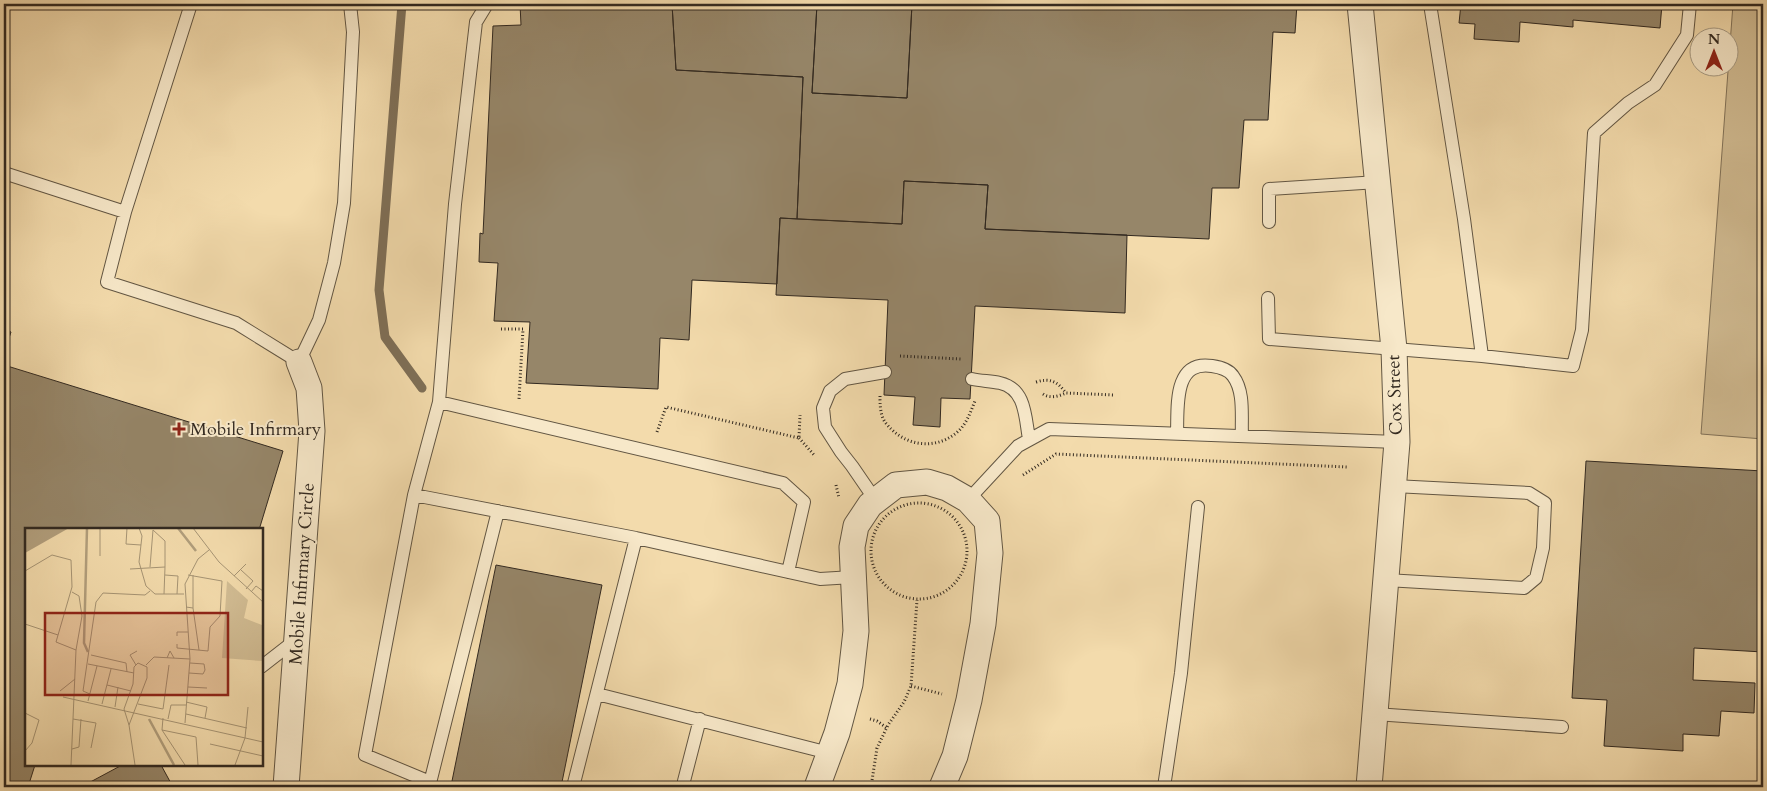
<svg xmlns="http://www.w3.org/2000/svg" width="1767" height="791" font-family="Cardo,serif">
<rect width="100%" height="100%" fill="#f3dbac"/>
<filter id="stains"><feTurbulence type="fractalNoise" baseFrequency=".004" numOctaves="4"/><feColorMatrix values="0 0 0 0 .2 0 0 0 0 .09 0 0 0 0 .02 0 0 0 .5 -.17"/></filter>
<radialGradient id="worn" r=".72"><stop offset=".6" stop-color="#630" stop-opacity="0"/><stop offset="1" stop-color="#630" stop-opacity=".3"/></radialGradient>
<path fill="#d2bd94" stroke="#82735a" d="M 1733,4 L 1763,4 L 1763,439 L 1701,434 Z"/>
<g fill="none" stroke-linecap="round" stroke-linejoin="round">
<path stroke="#7e6f57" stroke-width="9" d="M 402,4 L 379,290 L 385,337 L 422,388"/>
</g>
<path fill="#968669" stroke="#322920" d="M 520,4 L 672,4 L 676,70 L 803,77 L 797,219 L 780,218 L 777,284 L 692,280 L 689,340 L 660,338 L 658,389 L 526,383 L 530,322 L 494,321 L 498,263 L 479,262 L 480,233 L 483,234 L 493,26 L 521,25 Z
M 672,4 L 817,4 L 812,93 L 907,98 L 912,4 L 1297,4 L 1295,33 L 1273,32 L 1268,120 L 1244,120 L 1239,188 L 1212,188 L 1209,239 L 985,229 L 988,185 L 904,181 L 902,224 L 797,219 L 803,77 L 676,70 Z
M 817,4 L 912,4 L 907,98 L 812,93 Z
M 1461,4 L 1662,4 L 1660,28 L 1573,20 L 1573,27 L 1520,22 L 1519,42 L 1474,39 L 1475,24 L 1459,23 Z
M 904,181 L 988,185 L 985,229 L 1127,235 L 1125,313 L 975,306 L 970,399 L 941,398 L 940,427 L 913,425 L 915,397 L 884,395 L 888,300 L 776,295 L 780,218 L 902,224 Z
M 4,329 L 11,332 L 4,353 Z
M 4,365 L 283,451 L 259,530 L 26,530 L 26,765 L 35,765 L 28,787 L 4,787 Z
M 1586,461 L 1763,471 L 1763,652 L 1694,648 L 1693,680 L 1755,683 L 1754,713 L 1721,711 L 1719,736 L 1683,734 L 1683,751 L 1604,746 L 1607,700 L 1572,698 Z
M 496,565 L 602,585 L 561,787 L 451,786 Z
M 122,765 L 161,765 L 173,787 L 81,787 Z"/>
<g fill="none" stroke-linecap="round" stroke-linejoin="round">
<g stroke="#625643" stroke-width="14">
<path id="service" d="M 191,4 L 125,212 L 107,282 L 236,323 L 299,362 L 319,320 L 334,263 L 344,203 L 353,32 L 350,4
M 1430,4 L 1464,219 L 1482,356
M 4,173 L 125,212
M 1269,222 L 1269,189 L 1378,182
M 1268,298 L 1269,339 L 1482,356 L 1573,366 L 1582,330 L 1594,133 L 1628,103 L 1655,85 L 1687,35 L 1690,4
M 972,379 C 981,381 991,381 1000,383 C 1026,389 1025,417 1029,439
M 439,402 L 783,483 L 804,502 L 788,572
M 1177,433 C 1178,407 1173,360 1212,366 C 1219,367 1229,370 1233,376 C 1245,392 1241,417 1242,436
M 414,495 L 636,538 L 820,579 L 853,577
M 968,500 L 1018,446 L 1049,429 L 1397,442
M 876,501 L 852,466 L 841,452 L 825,427 L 823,408 L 830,391 L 845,379 L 885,372
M 1386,580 L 1524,588 L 1536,578 L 1543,548 L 1545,503 L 1529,493 L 1394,486
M 261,667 L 297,639
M 597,694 L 829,753
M 1375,714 L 1562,727
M 430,782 L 365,755 L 414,495 L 439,402 L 455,204 L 476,22 L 487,4
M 429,787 L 498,511
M 573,787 L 636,538
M 686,787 L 684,781 L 700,719
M 1164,787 L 1181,673 L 1198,507"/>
</g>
<g stroke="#625643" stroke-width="27">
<path id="minor" d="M 1360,4 L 1394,349 L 1397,442 L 1369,787
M 286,787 L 312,431 L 309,388 L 299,362
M 817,787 L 837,733 L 850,684 L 856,631 L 852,547 L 856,526 L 870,505 L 896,485 L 927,482 L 947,488 L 968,500 L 987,521 L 990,553 L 983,624 L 969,700 L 955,756 L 942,787"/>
</g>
<path stroke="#322920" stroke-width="3" stroke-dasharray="1 2.5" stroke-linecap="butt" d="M 501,329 L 523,329 L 519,399
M 900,356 L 961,359
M 1036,382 C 1050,378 1057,381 1066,393
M 1043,394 C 1050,399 1059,396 1066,393 L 1114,395
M 880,396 C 880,403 880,415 885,422 C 902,445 932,451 955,434 C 966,426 970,413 975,401
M 657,432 L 666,407 L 799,438 L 800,415
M 799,438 L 815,456
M 1023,475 L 1056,454 L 1347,467
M 836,485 L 839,498
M871 551a48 48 0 1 1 96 0a48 48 0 1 1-96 0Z
M 911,686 L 942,694
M 870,719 L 877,721 L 887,728
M 871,787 L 877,748 L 888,725 L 904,702 L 911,686 L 917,600"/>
<use href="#service" stroke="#f7e8c9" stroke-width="12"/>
<use href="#minor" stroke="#f7e8c9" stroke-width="25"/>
</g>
<path fill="#8f2418" stroke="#f7e8c9" stroke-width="2" d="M176.5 421.5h5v5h5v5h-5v5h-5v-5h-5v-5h5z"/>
<g text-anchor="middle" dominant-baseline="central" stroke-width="4" stroke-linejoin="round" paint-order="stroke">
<g font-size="18" fill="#322920" stroke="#f7e8c9">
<text transform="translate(1395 395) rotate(-92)">Cox Street</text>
<text transform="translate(302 574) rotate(-86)">Mobile Infirmary Circle</text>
</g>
<g font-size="18" fill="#322920" stroke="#f7e8c9" text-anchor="start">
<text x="190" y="429">Mobile Infirmary</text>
</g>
</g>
<g transform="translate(25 528)">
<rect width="238" height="238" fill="#f3dbac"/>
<path d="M 202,53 L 223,72 L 219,90 L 237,97 L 237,133 L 197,130 Z" fill="#d2bd94"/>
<path d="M 3,0 L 44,0 L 0,25 L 0,2 Z" fill="#b19e7c"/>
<path fill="none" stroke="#b19e7c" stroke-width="2.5" d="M 62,0 L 59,115 L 63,124M 153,0 L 171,23M 124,191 L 149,237"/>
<path fill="none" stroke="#a69474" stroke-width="1" d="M 102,0 L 101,16 L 116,17M 114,0 L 117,8 L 114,34 L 121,58 L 130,66 L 159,66M 168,0 L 194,34 L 238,74M 75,28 L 75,0M 125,39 L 128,2 L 140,13 L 140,39M 105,41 L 140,39 L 139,66M 216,42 L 228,53 L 221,61M 0,43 L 27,27 L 46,32 L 47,59 L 31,114 L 51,122M 140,47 L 153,48 L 152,66M 209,48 L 221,36M 47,64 L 54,68 L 57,88 L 51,122M 226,64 L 231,58 L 238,63M 161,79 L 168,80 L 174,122M 168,80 L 168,47M 0,96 L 33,107M 152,108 L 152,104 L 163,104M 152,116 L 152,120 L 183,123 L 185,99 L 195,88 L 197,53 L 163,47M 66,127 L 101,135 L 102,144M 142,130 L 145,123 L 149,130M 113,135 L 122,139 L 122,150 L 104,197 L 99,181 L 108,156 L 109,139 ZM 63,136 L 109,145M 111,137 L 105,127 L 112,123M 121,137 L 129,129 L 165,131M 164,145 L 178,146 L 180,142 L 179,136 L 165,135M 82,157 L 106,163M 163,159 L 182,160M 35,163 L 50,151M 65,166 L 58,163 L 71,74 L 78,65 L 120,67 L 125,63M 38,169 L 238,214M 63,173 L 72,138M 161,174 L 182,179 L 180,190M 77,176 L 86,141M 113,176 L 138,181 L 144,137M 90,179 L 93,159M 0,185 L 14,192 L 7,215 L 0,223M 161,186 L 222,200M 138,190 L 137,202 L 160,237M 48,191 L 71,195 L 66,220M 143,191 L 146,177 L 161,177M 160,195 L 165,131 L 160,56 L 173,31 L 184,22M 104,197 L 110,237M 137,202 L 171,209 L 173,237M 185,216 L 238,228M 47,221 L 54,219 L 56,191M 46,237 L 51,122M 210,237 L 220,210 L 223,179"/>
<path fill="#8f2418" fill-opacity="0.15" stroke="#8f2418" stroke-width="2.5" d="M 20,85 L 203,85 L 203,167 L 20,167 Z"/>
<rect width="238" height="238" fill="none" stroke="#322920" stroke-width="2.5"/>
</g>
<rect width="1767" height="791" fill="none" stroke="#f3dbac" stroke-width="20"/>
<rect x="5" y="5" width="1757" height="781" fill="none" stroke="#322920" stroke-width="2.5"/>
<rect x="10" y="10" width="1747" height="771" fill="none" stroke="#322920"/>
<g transform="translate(1714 52)"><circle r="24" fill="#f7e8c9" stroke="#a89c85"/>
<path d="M0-4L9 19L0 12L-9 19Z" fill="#8f2418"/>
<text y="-8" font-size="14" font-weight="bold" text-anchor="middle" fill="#322920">N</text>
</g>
<rect width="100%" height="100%" filter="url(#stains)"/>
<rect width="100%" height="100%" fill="url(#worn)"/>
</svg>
